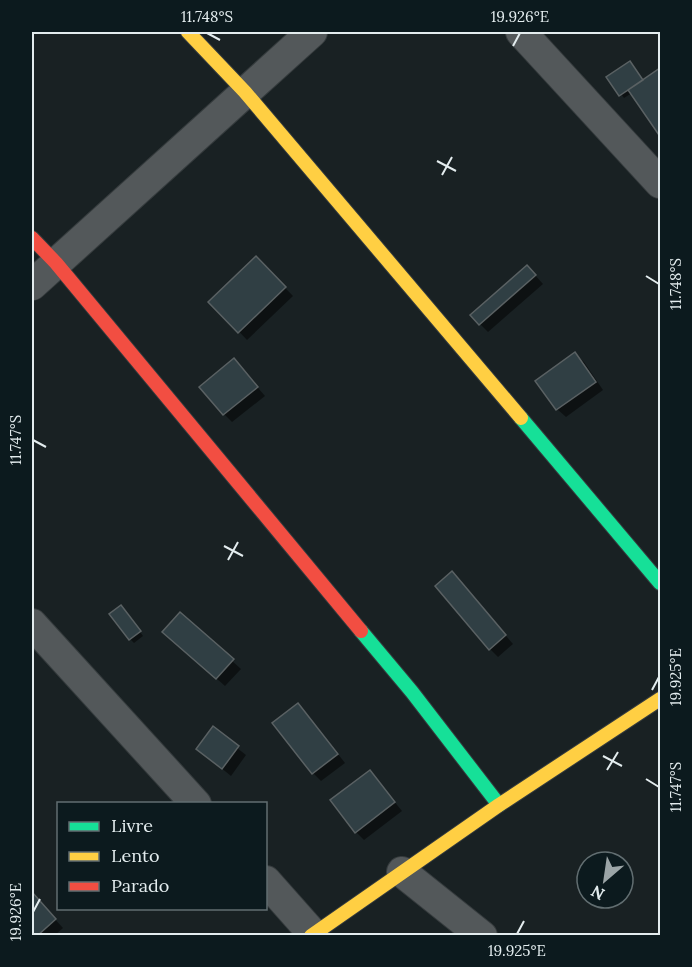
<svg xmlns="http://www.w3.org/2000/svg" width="692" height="967" font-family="Lora,serif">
<rect width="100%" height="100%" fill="#192123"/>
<path fill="#0007" d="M 660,70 L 660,134 L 632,93 L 624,98 L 608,77 L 644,81 Z
M 256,258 L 293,296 L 247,340 L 211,302 Z
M 535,275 L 543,284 L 488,332 L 480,324 Z
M 575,354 L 584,362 L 603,390 L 566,417 L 557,409 Z
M 234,360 L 265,396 L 232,422 L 224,414 Z
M 460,582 L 513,644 L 498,657 L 490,649 Z
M 125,611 L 143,636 L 134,643 L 130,639 Z
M 180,614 L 241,669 L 225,686 L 173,640 Z
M 306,713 L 345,763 L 321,781 L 313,773 Z
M 213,729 L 246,755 L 231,776 L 198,749 Z
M 370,772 L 402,811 L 364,840 L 356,832 Z
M 32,894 L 63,928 L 54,936 L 32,936 Z"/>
<path fill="#303f44" stroke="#5a6163" stroke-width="1.5" d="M 630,61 L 643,80 L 619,96 L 606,77 Z
M 660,68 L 660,134 L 659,135 L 628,90 Z
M 256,256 L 286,287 L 238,333 L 208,302 Z
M 527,265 L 536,275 L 479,325 L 470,315 Z
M 575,352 L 596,382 L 556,410 L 535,381 Z
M 234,358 L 258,387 L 223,415 L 199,387 Z
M 452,571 L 506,635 L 489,650 L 435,586 Z
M 121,605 L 141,631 L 129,640 L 109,614 Z
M 180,612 L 234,659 L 216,679 L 162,632 Z
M 298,703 L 338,754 L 312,774 L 272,723 Z
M 213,726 L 239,746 L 222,769 L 196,749 Z
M 370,770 L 395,802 L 355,833 L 330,800 Z
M 32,892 L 56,919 L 37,936 L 32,936 Z"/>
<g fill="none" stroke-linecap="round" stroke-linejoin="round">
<g stroke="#353b3d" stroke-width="32">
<path id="street" d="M 521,32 L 660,183
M 32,285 L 312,32
M 32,624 L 196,804
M 402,872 L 482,936
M 266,881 L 313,934"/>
</g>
<g stroke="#353b3d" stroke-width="16">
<path id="fast" d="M 521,418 L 660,583
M 361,631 L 412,692 L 499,805"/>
</g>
<g stroke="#353b3d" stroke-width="16">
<path id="slow" d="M 188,32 L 245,92 L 521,418
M 311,936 L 499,805 L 660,699"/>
</g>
<g stroke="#353b3d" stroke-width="16">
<path id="jam" d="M 32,238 L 56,263 L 361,631"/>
</g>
<use href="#street" stroke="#53585a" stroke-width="30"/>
<use href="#fast" stroke="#16e098" stroke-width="14"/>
<use href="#slow" stroke="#ffcf43" stroke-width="14"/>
<use href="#jam" stroke="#f24e42" stroke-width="14"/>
</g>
<path fill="none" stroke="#e3ecee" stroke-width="2" d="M 207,33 L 220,40M 513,46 L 520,33M 437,161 L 456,171M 442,175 L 452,157M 646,276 L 659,284M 33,440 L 46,447M 224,546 L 243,556M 228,560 L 238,542M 652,690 L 659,677M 603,756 L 622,766M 607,770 L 618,752M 646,779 L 659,787M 33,912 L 40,899M 517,934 L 524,921"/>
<rect width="692" height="967" fill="none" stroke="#0c1a1e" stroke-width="66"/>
<rect x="57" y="802" width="210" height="108" fill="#0c1a1e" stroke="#626e71" stroke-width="1.5"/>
<rect x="69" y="822" width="30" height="9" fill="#16e098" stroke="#626e71" stroke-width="1.5"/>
<text x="111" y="832" font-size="18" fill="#e3ecee">Livre</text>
<rect x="69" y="852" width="30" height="9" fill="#ffcf43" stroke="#626e71" stroke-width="1.5"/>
<text x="111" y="862" font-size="18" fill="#e3ecee">Lento</text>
<rect x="69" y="882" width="30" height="9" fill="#f24e42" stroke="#626e71" stroke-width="1.5"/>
<text x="111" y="892" font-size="18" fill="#e3ecee">Parado</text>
<g transform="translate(605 880) rotate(209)"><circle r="28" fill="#0c1a1e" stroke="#626e71" stroke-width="1.5"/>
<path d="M0-4.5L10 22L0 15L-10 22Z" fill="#9ca5a7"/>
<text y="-9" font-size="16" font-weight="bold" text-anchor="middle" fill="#e3ecee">N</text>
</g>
<rect x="33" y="33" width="626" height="901" fill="none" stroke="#e3ecee" stroke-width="2"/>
<g font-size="15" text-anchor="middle" fill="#e3ecee">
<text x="207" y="22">11.748°S</text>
<text x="520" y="22">19.926°E</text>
<text transform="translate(676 284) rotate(-90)" y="5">11.748°S</text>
<text transform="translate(16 440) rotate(-90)" y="5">11.747°S</text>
<text transform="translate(676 677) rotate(-90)" y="5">19.925°E</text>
<text transform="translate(676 787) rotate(-90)" y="5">11.747°S</text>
<text transform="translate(16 912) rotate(-90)" y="5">19.926°E</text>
<text x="517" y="956">19.925°E</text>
</g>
</svg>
